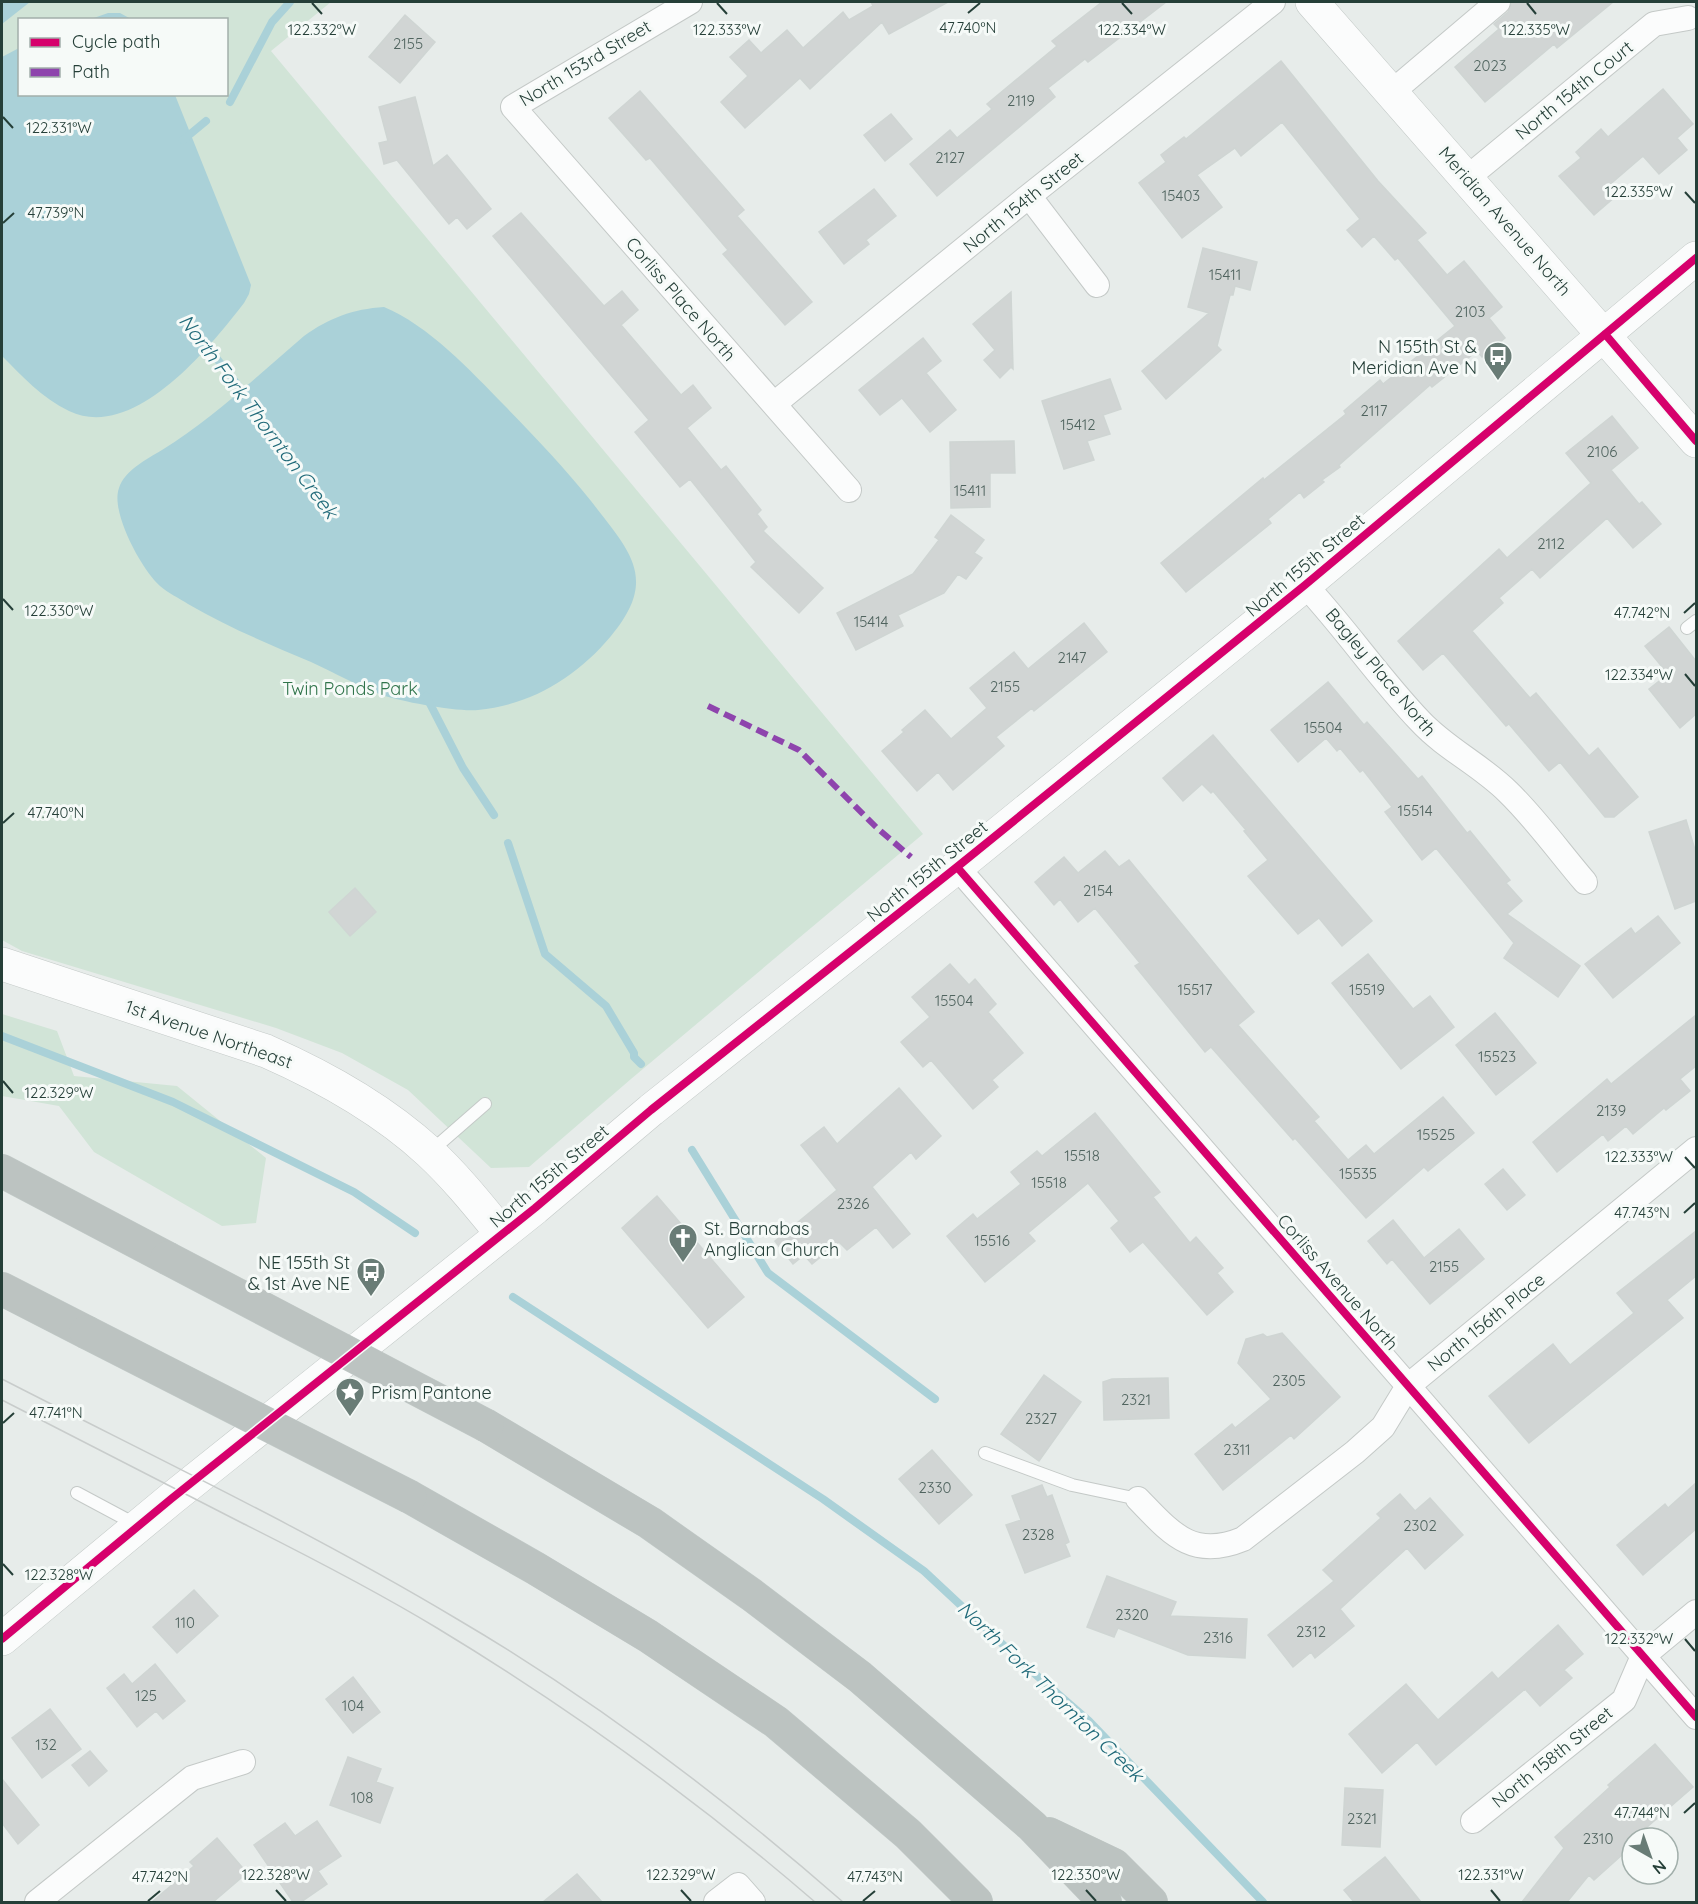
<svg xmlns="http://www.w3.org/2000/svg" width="1698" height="1904" font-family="Quicksand,sans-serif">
<rect width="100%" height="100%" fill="#e7ecea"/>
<path fill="#d1e4d7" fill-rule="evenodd" d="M 2,2 L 331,2 L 271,51 L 923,834 L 631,1079 L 529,1167 L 491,1168 L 408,1090 L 342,1053 L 276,1028 L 22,951 L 2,940 ZM 20,20 L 226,20 L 226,94 L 20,94 Z
M 2,1014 L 57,1031 L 74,1076 L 177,1086 L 266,1158 L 256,1223 L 222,1226 L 94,1152 L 59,1106 L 2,1096 Z"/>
<path fill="#aad1d8" d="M 2,2 L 30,2 L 2,24 Z
M 108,13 L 120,13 L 131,19 L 91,19 Z
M 19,48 L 20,94 L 175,95 L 251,285 L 249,294 L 244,303 C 209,348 134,442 69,411 C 42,398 22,376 2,356 L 2,57 Z
M 384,307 C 428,325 471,371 504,405 C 534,436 564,467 591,501 C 630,552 659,578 611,636 C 577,677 531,705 478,710 C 457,712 403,702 382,695 C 358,686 335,673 311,662 C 269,644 227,627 188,604 C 179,598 168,593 160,586 C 142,570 110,512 119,488 C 125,470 147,459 162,450 C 214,418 258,375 304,336 C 329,318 353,309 384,307 Z"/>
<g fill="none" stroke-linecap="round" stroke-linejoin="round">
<path stroke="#aad1d8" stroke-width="8" d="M 230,102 L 272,22 L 290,2
M 183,140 L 206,121
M 202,340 L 248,398
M 426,696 L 463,768 L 494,815
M 508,843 L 545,954 L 606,1006 L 634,1053 L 634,1057 L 641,1064
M 2,1036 L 173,1102 L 354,1192 L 415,1233
M 692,1150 L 768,1273 L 935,1399
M 513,1297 L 823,1499 L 924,1571 L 1027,1667 L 1089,1721 L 1263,1902"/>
</g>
<path fill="#d1d5d4" stroke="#cfd5d3" stroke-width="1.5" d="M 871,2 L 948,2 L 889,34 L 882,22 L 810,89 L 800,78 L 745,128 L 721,102 L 748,76 L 730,57 L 749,40 L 761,53 L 787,30 L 803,48 L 843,12 L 849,20 L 873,6 Z
M 1102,2 L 1166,2 L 1088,62 L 1085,59 L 1048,88 L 1055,97 L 937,196 L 910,164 L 950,130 L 957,138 L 992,109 L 987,104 L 1057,46 L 1052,41 Z
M 1512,2 L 1613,2 L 1557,48 L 1554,44 L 1485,102 L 1455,67 L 1499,29 L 1494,24 L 1508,12 Z
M 405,15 L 435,42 L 400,83 L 369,57 Z
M 1281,61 L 1378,181 L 1426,233 L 1417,240 L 1447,275 L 1464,261 L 1502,307 L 1489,318 L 1505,338 L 1482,357 L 1477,351 L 1432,387 L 1430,385 L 1339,465 L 1340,467 L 1322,480 L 1324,482 L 1304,498 L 1300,492 L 1268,519 L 1271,523 L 1186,592 L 1161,563 L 1263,478 L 1264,480 L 1346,414 L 1344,411 L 1380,380 L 1383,384 L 1455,326 L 1398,258 L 1395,260 L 1374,236 L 1362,247 L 1347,230 L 1360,219 L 1282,122 L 1241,156 L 1235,148 L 1197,175 L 1222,207 L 1182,238 L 1139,183 L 1166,162 L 1161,155 L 1184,137 L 1186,139 Z
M 1663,89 L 1693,124 L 1677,138 L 1687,150 L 1659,174 L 1643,156 L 1607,187 L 1615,197 L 1594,215 L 1559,176 L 1581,158 L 1576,152 L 1601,129 L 1608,137 Z
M 640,91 L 744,210 L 737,216 L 812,302 L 785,325 L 723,254 L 728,250 L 650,158 L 646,160 L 609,118 Z
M 415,97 L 433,166 L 447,155 L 491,209 L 467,229 L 457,217 L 449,224 L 397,160 L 384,164 L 379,143 L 388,141 L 379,107 Z
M 891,114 L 912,139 L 885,161 L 864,135 Z
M 874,189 L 896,216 L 866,240 L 869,244 L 844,264 L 819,232 Z
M 521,213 L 604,306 L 622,291 L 638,310 L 621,325 L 681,395 L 693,385 L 711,408 L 687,428 L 721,470 L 726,466 L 761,510 L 757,514 L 767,527 L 763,531 L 823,588 L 799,613 L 751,567 L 756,562 L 690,479 L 680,487 L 635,432 L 649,420 L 493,236 Z
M 1203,248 L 1257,262 L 1250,290 L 1235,286 L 1233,295 L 1230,295 L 1217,346 L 1221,350 L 1166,399 L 1142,371 L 1209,313 L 1188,307 Z
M 1011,292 L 1013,369 L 1011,367 L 1000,378 L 984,360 L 995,350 L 973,324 Z
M 923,338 L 941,361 L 926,373 L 956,410 L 930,432 L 902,398 L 880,415 L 859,390 Z
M 1110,379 L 1121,409 L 1103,415 L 1110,434 L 1087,441 L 1094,460 L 1064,469 L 1042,401 Z
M 1612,416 L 1638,448 L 1611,470 L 1639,504 L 1642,502 L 1661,524 L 1633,548 L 1607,518 L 1540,578 L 1532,569 L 1499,598 L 1503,603 L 1472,631 L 1530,698 L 1536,693 L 1589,756 L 1598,748 L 1638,797 L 1614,817 L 1605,817 L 1560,762 L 1549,771 L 1509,724 L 1506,726 L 1443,653 L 1423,670 L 1398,641 L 1499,549 L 1507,558 L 1591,483 L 1566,453 Z
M 1014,441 L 1015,473 L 990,473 L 990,507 L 951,508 L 950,442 Z
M 951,515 L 984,540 L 974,553 L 982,558 L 966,579 L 958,574 L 944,593 L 898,615 L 903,626 L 856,650 L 837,613 L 913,574 L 939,540 L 935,537 Z
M 1084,623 L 1107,652 L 1034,711 L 1032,708 L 996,737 L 1004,746 L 953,790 L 938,772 L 917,791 L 882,751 L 904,732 L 902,730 L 925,710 L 951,739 L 987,708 L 970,688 L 1014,652 L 1028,669 Z
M 1669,627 L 1696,661 L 1696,714 L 1680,728 L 1649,689 L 1668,674 L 1645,646 Z
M 1328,682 L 1364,725 L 1367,722 L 1418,779 L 1422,776 L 1467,833 L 1470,831 L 1510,880 L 1506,883 L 1522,901 L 1507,914 L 1580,966 L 1558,997 L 1504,958 L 1514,943 L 1436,848 L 1422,860 L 1385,812 L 1392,807 L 1363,770 L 1360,772 L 1340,748 L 1337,751 L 1326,738 L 1298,762 L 1271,730 Z
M 1213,735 L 1372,921 L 1342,946 L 1319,918 L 1298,934 L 1248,876 L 1268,860 L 1244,831 L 1246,830 L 1213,791 L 1211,793 L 1202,784 L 1183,801 L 1163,778 Z
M 1686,820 L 1696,853 L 1696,901 L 1675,909 L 1649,832 Z
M 1105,851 L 1119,867 L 1129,860 L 1254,1012 L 1238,1025 L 1319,1117 L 1314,1121 L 1348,1160 L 1366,1145 L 1374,1154 L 1443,1097 L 1474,1133 L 1428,1171 L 1424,1167 L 1366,1218 L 1295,1138 L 1293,1140 L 1211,1047 L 1205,1052 L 1135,966 L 1140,963 L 1095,908 L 1078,922 L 1060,899 L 1054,905 L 1035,882 L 1064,857 L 1078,873 Z
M 355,888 L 376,912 L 350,936 L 329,912 Z
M 1658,916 L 1680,943 L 1613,998 L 1585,964 L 1631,928 L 1635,934 Z
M 1368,954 L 1413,1009 L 1430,996 L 1454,1027 L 1401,1069 L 1332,983 Z
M 950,964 L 969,985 L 975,979 L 996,1004 L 988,1012 L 1023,1053 L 992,1080 L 998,1087 L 973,1109 L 931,1060 L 923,1067 L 901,1042 L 930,1017 L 912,997 Z
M 1495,1013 L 1536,1063 L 1496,1095 L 1456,1045 Z
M 1696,1015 L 1696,1066 L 1680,1079 L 1690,1091 L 1666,1110 L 1664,1108 L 1633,1134 L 1626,1126 L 1608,1141 L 1603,1134 L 1557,1172 L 1533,1142 L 1607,1079 L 1611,1084 Z
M 899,1088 L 941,1136 L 916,1159 L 911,1152 L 872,1187 L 910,1234 L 893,1248 L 876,1227 L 847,1250 L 839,1242 L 812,1264 L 804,1255 L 793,1264 L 775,1241 L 837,1190 L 801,1145 L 824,1127 L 837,1144 Z
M 1095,1113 L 1160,1192 L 1153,1197 L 1190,1243 L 1196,1237 L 1223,1268 L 1217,1273 L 1233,1292 L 1207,1315 L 1143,1242 L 1130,1252 L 1111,1228 L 1119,1221 L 1088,1183 L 1028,1233 L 1035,1241 L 985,1282 L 947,1236 L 973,1214 L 977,1219 L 1021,1184 L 1011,1172 L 1037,1151 L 1042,1156 Z
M 1503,1169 L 1525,1195 L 1507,1210 L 1485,1184 Z
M 657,1196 L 744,1297 L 708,1328 L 622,1228 Z
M 1393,1220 L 1424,1258 L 1459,1229 L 1484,1259 L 1430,1304 L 1392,1259 L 1387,1264 L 1368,1241 Z
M 1696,1231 L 1696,1276 L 1667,1300 L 1683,1318 L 1529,1443 L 1489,1396 L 1553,1344 L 1570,1365 L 1634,1313 L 1617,1293 Z
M 1282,1333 L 1340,1397 L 1294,1439 L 1291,1435 L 1223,1490 L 1195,1454 L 1232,1424 L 1235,1428 L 1271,1399 L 1238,1363 L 1246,1339 L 1263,1334 L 1267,1337 Z
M 1044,1375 L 1081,1402 L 1039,1461 L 1001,1434 Z
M 1168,1378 L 1169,1418 L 1104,1420 L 1103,1382 L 1112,1379 Z
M 932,1450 L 972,1495 L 939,1524 L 899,1479 Z
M 1696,1483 L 1696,1529 L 1643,1575 L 1617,1545 L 1665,1504 L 1668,1508 Z
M 1042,1485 L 1047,1497 L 1052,1495 L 1069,1542 L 1065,1544 L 1070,1556 L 1025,1573 L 1006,1525 L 1021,1520 L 1012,1496 Z
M 1400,1494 L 1415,1511 L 1430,1498 L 1463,1535 L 1425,1569 L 1407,1548 L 1340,1609 L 1354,1626 L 1315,1658 L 1311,1652 L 1293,1667 L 1268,1635 L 1334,1581 L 1323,1570 L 1381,1518 L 1377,1514 Z
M 1107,1576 L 1176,1602 L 1170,1616 L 1247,1619 L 1245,1658 L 1188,1655 L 1118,1628 L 1114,1637 L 1087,1627 Z
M 194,1590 L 218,1616 L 177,1653 L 153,1627 Z
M 1558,1625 L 1583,1654 L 1564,1670 L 1572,1678 L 1540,1706 L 1525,1689 L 1436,1765 L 1417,1742 L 1382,1773 L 1349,1734 L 1406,1684 L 1438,1720 L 1492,1672 L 1498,1679 Z
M 155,1664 L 185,1701 L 163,1719 L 156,1711 L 137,1727 L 107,1688 L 124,1674 L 132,1684 Z
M 353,1677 L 380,1712 L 353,1733 L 326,1699 Z
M 50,1709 L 81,1749 L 42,1778 L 12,1738 Z
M 1655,1744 L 1693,1787 L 1638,1835 L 1640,1838 L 1632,1838 L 1632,1846 L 1594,1880 L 1589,1875 L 1567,1902 L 1522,1902 L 1564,1848 L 1555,1837 L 1610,1787 L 1608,1785 Z
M 90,1751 L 107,1771 L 89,1786 L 72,1765 Z
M 348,1757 L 381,1769 L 376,1782 L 393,1788 L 380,1823 L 330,1805 Z
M 2,1779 L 39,1825 L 18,1844 L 2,1823 Z
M 1345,1788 L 1383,1790 L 1380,1847 L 1342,1845 Z
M 317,1821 L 341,1856 L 318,1871 L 327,1884 L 301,1902 L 293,1902 L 254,1845 L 285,1823 L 295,1836 Z
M 217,1838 L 247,1873 L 213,1902 L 152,1902 L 194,1866 L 190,1862 Z
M 1385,1857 L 1421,1902 L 1354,1902 L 1344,1890 Z
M 577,1874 L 602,1902 L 543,1902 Z"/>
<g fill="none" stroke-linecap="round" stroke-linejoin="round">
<g stroke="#c4c9c7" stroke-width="14">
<path id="lane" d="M 1687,628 L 1696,621
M 430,1152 L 485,1104
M 985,1453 L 1072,1485 L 1138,1499
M 77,1493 L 135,1524"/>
</g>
<g stroke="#c4c9c7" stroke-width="26">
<path id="street" d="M 690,2 L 513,107 L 849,490
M 1392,92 L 1498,2
M 1467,178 L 1654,24 L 1688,18
M 1029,196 L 1097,285
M 774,404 L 1029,196 L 1273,2
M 1305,585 C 1346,629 1379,678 1420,721 C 1446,749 1481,765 1508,792 C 1536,819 1560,853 1585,882
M 957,867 L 1696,1717
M 1138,1499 C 1171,1533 1192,1560 1243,1539 L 1355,1452 L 1383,1427 L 1408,1386 L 1696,1149
M 1473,1821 L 1624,1700 L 1643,1656 L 1696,1612
M 37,1902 L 192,1778 L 243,1762
M 716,1902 L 738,1885 L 753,1902"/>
</g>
<g stroke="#c3c9c7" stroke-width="34">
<path id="secondary" d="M 1312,2 L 1696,441
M 2,964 L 266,1051 C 325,1077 381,1108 429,1152 C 456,1177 479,1206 502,1234
M 2,1639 L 171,1499 L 535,1208 L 651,1110 L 957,867 L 1305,585 L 1696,258"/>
</g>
<g stroke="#c2cac8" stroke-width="34">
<path id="highway" d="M 2,1171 L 167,1258
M 2,1289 L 86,1332
M 487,1426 L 650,1523 L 752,1595 L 860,1677 L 1032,1826 L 1105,1902
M 410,1497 L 535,1568 L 648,1636 L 776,1722 L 908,1834 L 976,1902
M 1049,1834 L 1114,1865 L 1151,1902"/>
</g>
<use href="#lane" stroke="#fbfcfc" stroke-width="12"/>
<use href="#street" stroke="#fbfcfc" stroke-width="24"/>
<use href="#secondary" stroke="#fbfcfc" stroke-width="33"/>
<use href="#highway" stroke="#bcc3c1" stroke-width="33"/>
<path stroke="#c8cccb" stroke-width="1.5" d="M 2,1379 C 154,1457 310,1531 457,1619 C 595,1700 723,1797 843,1902
M 2,1400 C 82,1441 162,1482 242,1523 C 308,1556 374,1590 437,1628 C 571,1709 697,1800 815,1902"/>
<g stroke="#c2cac8" stroke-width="34" stroke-linecap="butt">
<path id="highway-bridge" d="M 167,1258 L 487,1426
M 86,1332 L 410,1497"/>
</g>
<use href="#highway-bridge" stroke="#bcc3c1" stroke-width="33"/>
<path stroke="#8e44ad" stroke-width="6" stroke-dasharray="12 6" stroke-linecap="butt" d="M 708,706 L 799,750 L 876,827 L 911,857"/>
<g stroke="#f6faf8" stroke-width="11">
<path id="cycleway" d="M 1605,334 L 1696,441
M 957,867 L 1696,1717
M 2,1639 L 171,1499 L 535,1208 L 651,1110 L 957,867 L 1305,585 L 1696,258"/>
</g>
<use href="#cycleway" stroke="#d6006c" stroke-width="8"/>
</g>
<path fill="none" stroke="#253f38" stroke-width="2" d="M 312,3 L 322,14M 717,3 L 727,14M 1122,3 L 1132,14M 1527,3 L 1536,14M 968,13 L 980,3M 3,117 L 13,128M 1685,192 L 1695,203M 3,223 L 14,213M 3,599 L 13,610M 1684,613 L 1695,603M 1685,674 L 1695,686M 3,823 L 14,813M 3,1081 L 13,1093M 1685,1157 L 1695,1168M 1684,1213 L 1695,1203M 3,1423 L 14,1413M 3,1564 L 13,1575M 1685,1639 L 1695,1651M 1684,1813 L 1695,1803M 276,1890 L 286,1901M 681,1890 L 691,1901M 1086,1890 L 1096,1901M 1491,1890 L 1500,1901M 148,1901 L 160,1891M 863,1901 L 875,1891"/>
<defs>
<g id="bus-pin" transform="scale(1.5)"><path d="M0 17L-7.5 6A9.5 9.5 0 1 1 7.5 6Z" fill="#697c76" stroke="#f6faf8"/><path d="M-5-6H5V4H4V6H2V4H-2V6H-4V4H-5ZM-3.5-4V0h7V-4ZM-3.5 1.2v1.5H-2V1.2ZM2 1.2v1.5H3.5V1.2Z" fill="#fff"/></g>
<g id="church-pin" transform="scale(1.5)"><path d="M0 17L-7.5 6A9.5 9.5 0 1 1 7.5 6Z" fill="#697c76" stroke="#f6faf8"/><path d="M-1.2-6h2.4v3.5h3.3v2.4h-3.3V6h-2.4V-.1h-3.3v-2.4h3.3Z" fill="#fff"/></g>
<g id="sight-pin" transform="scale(1.5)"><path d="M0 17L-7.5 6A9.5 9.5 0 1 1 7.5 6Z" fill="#697c76" stroke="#f6faf8"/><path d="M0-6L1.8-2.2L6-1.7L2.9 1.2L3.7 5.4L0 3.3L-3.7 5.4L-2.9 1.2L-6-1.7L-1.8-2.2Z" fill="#fff"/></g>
</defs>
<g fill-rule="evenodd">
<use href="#bus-pin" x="1498" y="356"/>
<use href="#church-pin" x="683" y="1238"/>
<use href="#bus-pin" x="371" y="1272"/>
<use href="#sight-pin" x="350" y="1392"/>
</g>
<g text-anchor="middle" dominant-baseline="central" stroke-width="6" stroke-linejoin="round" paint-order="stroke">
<g font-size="15" fill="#50645f">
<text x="408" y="43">2155</text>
<text x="1490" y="65">2023</text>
<text x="1021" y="100">2119</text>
<text x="950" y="157">2127</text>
<text x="1181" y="195">15403</text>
<text x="1225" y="274">15411</text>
<text x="1470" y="311">2103</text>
<text x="1374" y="410">2117</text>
<text x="1078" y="424">15412</text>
<text x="1602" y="451">2106</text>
<text x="970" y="490">15411</text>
<text x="1551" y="543">2112</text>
<text x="871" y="621">15414</text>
<text x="1072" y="657">2147</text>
<text x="1005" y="686">2155</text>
<text x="1323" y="727">15504</text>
<text x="1415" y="810">15514</text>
<text x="1098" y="890">2154</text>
<text x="1195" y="989">15517</text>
<text x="1367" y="989">15519</text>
<text x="954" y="1000">15504</text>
<text x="1497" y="1056">15523</text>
<text x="1611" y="1110">2139</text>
<text x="1436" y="1134">15525</text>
<text x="1082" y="1155">15518</text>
<text x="1358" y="1173">15535</text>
<text x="1049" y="1182">15518</text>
<text x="853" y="1203">2326</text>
<text x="992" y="1240">15516</text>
<text x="1444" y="1266">2155</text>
<text x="1289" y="1380">2305</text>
<text x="1136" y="1399">2321</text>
<text x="1041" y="1418">2327</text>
<text x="1237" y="1449">2311</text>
<text x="935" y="1487">2330</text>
<text x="1420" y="1525">2302</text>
<text x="1038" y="1534">2328</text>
<text x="1132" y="1614">2320</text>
<text x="185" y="1622">110</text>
<text x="1311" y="1631">2312</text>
<text x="1218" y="1637">2316</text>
<text x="146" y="1695">125</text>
<text x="353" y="1705">104</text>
<text x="46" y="1744">132</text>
<text x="362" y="1797">108</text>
<text x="1362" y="1818">2321</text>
<text x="1598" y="1838">2310</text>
</g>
<g font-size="18" fill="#253f38" stroke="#f6faf8">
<text transform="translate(585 63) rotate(-31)">North 153rd Street</text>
<text transform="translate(1574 90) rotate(-39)">North 154th Court</text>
<text transform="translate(1023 202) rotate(-39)">North 154th Street</text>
<text transform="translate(1505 221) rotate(49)">Meridian Avenue North</text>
<text transform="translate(681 299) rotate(49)">Corliss Place North</text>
<text transform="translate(1305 565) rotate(-40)">North 155th Street</text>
<text transform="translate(1381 672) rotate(50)">Bagley Place North</text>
<text transform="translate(927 871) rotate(-39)">North 155th Street</text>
<text transform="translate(209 1034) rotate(19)">1st Avenue Northeast</text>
<text transform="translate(549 1176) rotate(-40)">North 155th Street</text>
<text transform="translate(1338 1282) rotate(49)">Corliss Avenue North</text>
<text transform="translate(1486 1322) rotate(-39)">North 156th Place</text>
<text transform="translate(1552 1757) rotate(-39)">North 158th Street</text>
</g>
<g font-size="18" fill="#253f38" stroke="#f6faf8" text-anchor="end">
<text x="1477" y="346">N 155th St &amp;<tspan x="1477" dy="21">Meridian Ave N</tspan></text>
<text x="704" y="1228" text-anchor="start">St. Barnabas<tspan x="704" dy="21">Anglican Church</tspan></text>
<text x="350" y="1262">NE 155th St<tspan x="350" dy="21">&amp; 1st Ave NE</tspan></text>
<text x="371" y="1392" text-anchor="start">Prism Pantone</text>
</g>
<g font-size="18" fill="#30744b" stroke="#f6faf8">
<text x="350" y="688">Twin Ponds Park</text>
</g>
<g font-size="20" font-style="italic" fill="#206a79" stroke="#f6faf8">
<text transform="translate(259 416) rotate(53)">North Fork Thornton Creek</text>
<text transform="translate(1051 1691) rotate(44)">North Fork Thornton Creek</text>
</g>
</g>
<g font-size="15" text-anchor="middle" fill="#253f38" stroke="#f6faf8" stroke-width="6" stroke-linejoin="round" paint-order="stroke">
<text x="968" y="33">47.740°N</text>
<text x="1132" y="35">122.334°W</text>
<text x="322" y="35">122.332°W</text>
<text x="727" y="35">122.333°W</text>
<text x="1536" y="35">122.335°W</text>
<text x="59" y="133">122.331°W</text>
<text x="1639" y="197">122.335°W</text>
<text x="56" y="218">47.739°N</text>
<text x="59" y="616">122.330°W</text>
<text x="1642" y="618">47.742°N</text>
<text x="1639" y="680">122.334°W</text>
<text x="56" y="818">47.740°N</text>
<text x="59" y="1098">122.329°W</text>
<text x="1639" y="1162">122.333°W</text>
<text x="1642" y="1218">47.743°N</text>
<text x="56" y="1418">47.741°N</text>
<text x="59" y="1580">122.328°W</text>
<text x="1639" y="1644">122.332°W</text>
<text x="1642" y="1818">47.744°N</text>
<text x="276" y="1880">122.328°W</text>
<text x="681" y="1880">122.329°W</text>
<text x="1086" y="1880">122.330°W</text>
<text x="1491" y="1880">122.331°W</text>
<text x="160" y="1882">47.742°N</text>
<text x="875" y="1882">47.743°N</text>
</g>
<rect width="1698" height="1904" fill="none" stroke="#253f38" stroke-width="6"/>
<rect x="18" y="18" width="210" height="78" fill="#f6faf8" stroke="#a2afab" stroke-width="1.5"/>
<rect x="30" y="38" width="30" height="9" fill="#d6006c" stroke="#a2afab" stroke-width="1.5"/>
<text x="72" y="48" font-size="18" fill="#253f38">Cycle path</text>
<rect x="30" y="68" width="30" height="9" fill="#8e44ad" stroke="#a2afab" stroke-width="1.5"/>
<text x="72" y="78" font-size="18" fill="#253f38">Path</text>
<g transform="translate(1650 1856) rotate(140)"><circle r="28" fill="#f6faf8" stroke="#a2afab" stroke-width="1.5"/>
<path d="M0-4.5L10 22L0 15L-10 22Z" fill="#697c76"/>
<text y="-9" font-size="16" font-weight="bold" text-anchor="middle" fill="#253f38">N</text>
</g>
</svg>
